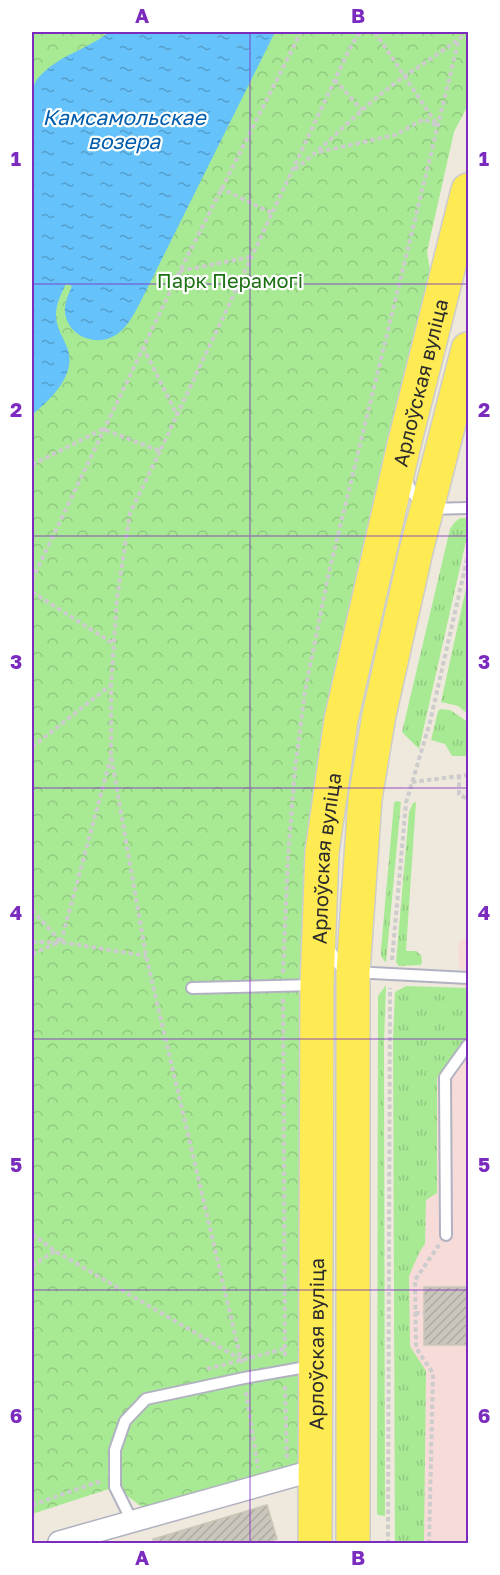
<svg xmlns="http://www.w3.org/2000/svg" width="500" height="1575" font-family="'Golos Text',sans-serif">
<defs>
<pattern id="grass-tufts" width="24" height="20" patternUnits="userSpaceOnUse" patternTransform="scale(1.5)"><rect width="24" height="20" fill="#a8ea94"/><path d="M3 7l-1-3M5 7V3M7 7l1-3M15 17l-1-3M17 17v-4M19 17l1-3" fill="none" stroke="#91c980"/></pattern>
<pattern id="forest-crowns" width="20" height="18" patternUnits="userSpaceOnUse" patternTransform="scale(1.5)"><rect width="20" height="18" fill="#a8ea94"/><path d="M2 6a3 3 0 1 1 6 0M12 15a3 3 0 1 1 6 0" fill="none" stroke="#91c980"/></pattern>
<pattern id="water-ripples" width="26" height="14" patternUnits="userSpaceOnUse" patternTransform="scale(1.5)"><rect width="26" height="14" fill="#66c2fa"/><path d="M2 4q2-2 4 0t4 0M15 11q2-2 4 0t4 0" fill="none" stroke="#549ecb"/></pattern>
<pattern id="building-hatch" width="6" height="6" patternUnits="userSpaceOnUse" patternTransform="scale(1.5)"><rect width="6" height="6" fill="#cac6bc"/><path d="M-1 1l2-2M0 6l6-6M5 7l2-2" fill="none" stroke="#aeaaa2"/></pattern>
</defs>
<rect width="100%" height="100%" fill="#efe9dd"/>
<path fill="#f6dbd9" d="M 468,811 L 468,1543 L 395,1543 L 393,1039 L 465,1006 L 464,970 L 459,969 L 458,945 L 460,941 L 467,937 Z"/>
<path fill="url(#grass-tufts)" d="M 460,518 L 468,518 L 468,532 L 419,749 L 402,732 L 450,529 L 454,523 Z
M 468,579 L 468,714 L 458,706 L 441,702 Z
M 441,709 L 450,710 L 468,722 L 468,756 L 452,756 L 445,744 L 431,740 L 438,711 Z
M 396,801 L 401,802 L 386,963 L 381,956 L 381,949 L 394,803 Z
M 416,802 L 406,951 L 416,951 L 421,955 L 422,961 L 421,965 L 399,966 L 396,962 L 409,812 L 413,803 Z
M 386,985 L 384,1043 L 385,1516 L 378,1515 L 377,1513 L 378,996 Z
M 406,986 L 468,988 L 468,1036 L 437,1078 L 437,1193 L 426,1200 L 425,1244 L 420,1251 L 409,1276 L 410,1346 L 426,1371 L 424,1543 L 395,1544 L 393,1039 L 395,992 Z"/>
<path fill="url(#forest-crowns)" d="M 32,32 L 468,32 L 468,105 L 454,132 L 427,252 L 433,288 L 346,649 L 299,1475 L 153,1515 L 115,1487 L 32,1514 Z"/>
<path fill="url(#water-ripples)" d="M 109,32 L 275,32 L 141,301 C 134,314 126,331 112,337 C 93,346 68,335 65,313 C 64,304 68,295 72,286 L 66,284 C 61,294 56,304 56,315 C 56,328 64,338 68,350 C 76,376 50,400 32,415 L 32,96 C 33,90 34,83 38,78 C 58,55 87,50 109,32 Z"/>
<path fill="url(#building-hatch)" stroke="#cac6b6" stroke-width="1.5" d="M 424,1287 L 468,1287 L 468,1345 L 424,1345 Z
M 267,1505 L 277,1539 L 261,1544 L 153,1544 L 153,1539 Z"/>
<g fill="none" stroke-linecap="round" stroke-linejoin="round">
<g stroke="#b1b2c1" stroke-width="14">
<path id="service" d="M 406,475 C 408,490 417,500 427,509 L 468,508
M 328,947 L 340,966 L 353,972 L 468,978
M 192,988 L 314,985
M 446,1235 L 445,1077 L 468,1045
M 132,1521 L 115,1487 L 115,1450 L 125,1421 L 146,1399 L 244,1378 L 312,1366"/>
</g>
<g stroke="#b1b2c1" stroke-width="24">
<path id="minor" d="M 59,1542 L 315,1470"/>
</g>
<g stroke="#ccc" stroke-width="36">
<g id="primary">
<path id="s1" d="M 315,1544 L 317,985 L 322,852 L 341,720 L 404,445 L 468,190"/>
<path d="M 353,1544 L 353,972 L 365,799 L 379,715 L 416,551 L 468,349"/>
</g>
</g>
<path stroke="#ccc" stroke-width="4" stroke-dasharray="4.5 3" stroke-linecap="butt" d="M 375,32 L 437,125
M 335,80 L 362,110
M 319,152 L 395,135 L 424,119 L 437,126
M 295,169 C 324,148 347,122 375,99 C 404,74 438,56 468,32
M 220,188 L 272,213
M 180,271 L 250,257
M 143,347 L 177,415
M 160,451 L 130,513 L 117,598 L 111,685 L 111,755 L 146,956 L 242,1364
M 32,465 L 103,429 L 160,451 L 350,48 L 360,32
M 32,580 L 180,271 L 301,32
M 32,592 L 114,644
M 32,747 L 111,685
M 459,775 L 459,794 L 468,800
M 412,782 L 468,775
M 32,910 L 61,942
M 32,942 L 61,942 L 146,956
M 61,942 L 111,757
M 32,954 L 57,943
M 392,960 L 406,803 L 430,722 L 468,555
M 283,973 L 288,857 L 295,769 L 305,691 L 329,572 L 459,39
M 283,999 L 285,1357
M 32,1234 L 55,1251 L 240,1359
M 32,1266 L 55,1251
M 415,1313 L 424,1313
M 207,1369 L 284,1349
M 285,1386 L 287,1459
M 246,1392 L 258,1468
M 32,1505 L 101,1481
M 388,1544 L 390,988
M 429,1544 L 433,1373 L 416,1348 L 415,1280 L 439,1245"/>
<use href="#service" stroke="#fff" stroke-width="10"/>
<use href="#minor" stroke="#fff" stroke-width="21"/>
<use href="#primary" stroke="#feea53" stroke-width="33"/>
</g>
<path fill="none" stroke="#7b2cbf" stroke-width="1.5" stroke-opacity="0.55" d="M 250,32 L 250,1544M 32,284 L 468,284M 32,536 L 468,536M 32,788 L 468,788M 32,1039 L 468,1039M 32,1290 L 468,1290"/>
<g text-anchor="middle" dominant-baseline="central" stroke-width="4.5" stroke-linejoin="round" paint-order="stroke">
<g font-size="20" fill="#1c7113" stroke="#fff">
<text x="230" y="280">Парк Перамогі</text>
</g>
<g font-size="20" fill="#2c2c2c" stroke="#fff">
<text stroke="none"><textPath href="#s1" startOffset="1172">Арлоўская вуліца</textPath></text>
<text stroke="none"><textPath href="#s1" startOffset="686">Арлоўская вуліца</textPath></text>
<text stroke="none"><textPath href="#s1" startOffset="200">Арлоўская вуліца</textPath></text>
</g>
<g font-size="21" font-style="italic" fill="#015dab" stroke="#fff">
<text x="124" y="117">Камсамольскае<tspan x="124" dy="24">возера</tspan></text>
</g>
</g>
<rect width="500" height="1575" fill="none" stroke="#ffffff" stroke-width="66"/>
<rect x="33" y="33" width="434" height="1509" fill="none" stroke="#7b2cbf" stroke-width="2"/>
<g font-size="20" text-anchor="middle" font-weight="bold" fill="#7b2cbf">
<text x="142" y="23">A</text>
<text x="358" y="23">B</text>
<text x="16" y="166">1</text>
<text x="484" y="166">1</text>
<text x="16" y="417">2</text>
<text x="484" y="417">2</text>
<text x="16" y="669">3</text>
<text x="484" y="669">3</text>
<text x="16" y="920">4</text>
<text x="484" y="920">4</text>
<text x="16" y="1172">5</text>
<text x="484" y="1172">5</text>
<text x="16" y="1423">6</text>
<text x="484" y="1423">6</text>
<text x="142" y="1565">A</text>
<text x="358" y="1565">B</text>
</g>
</svg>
